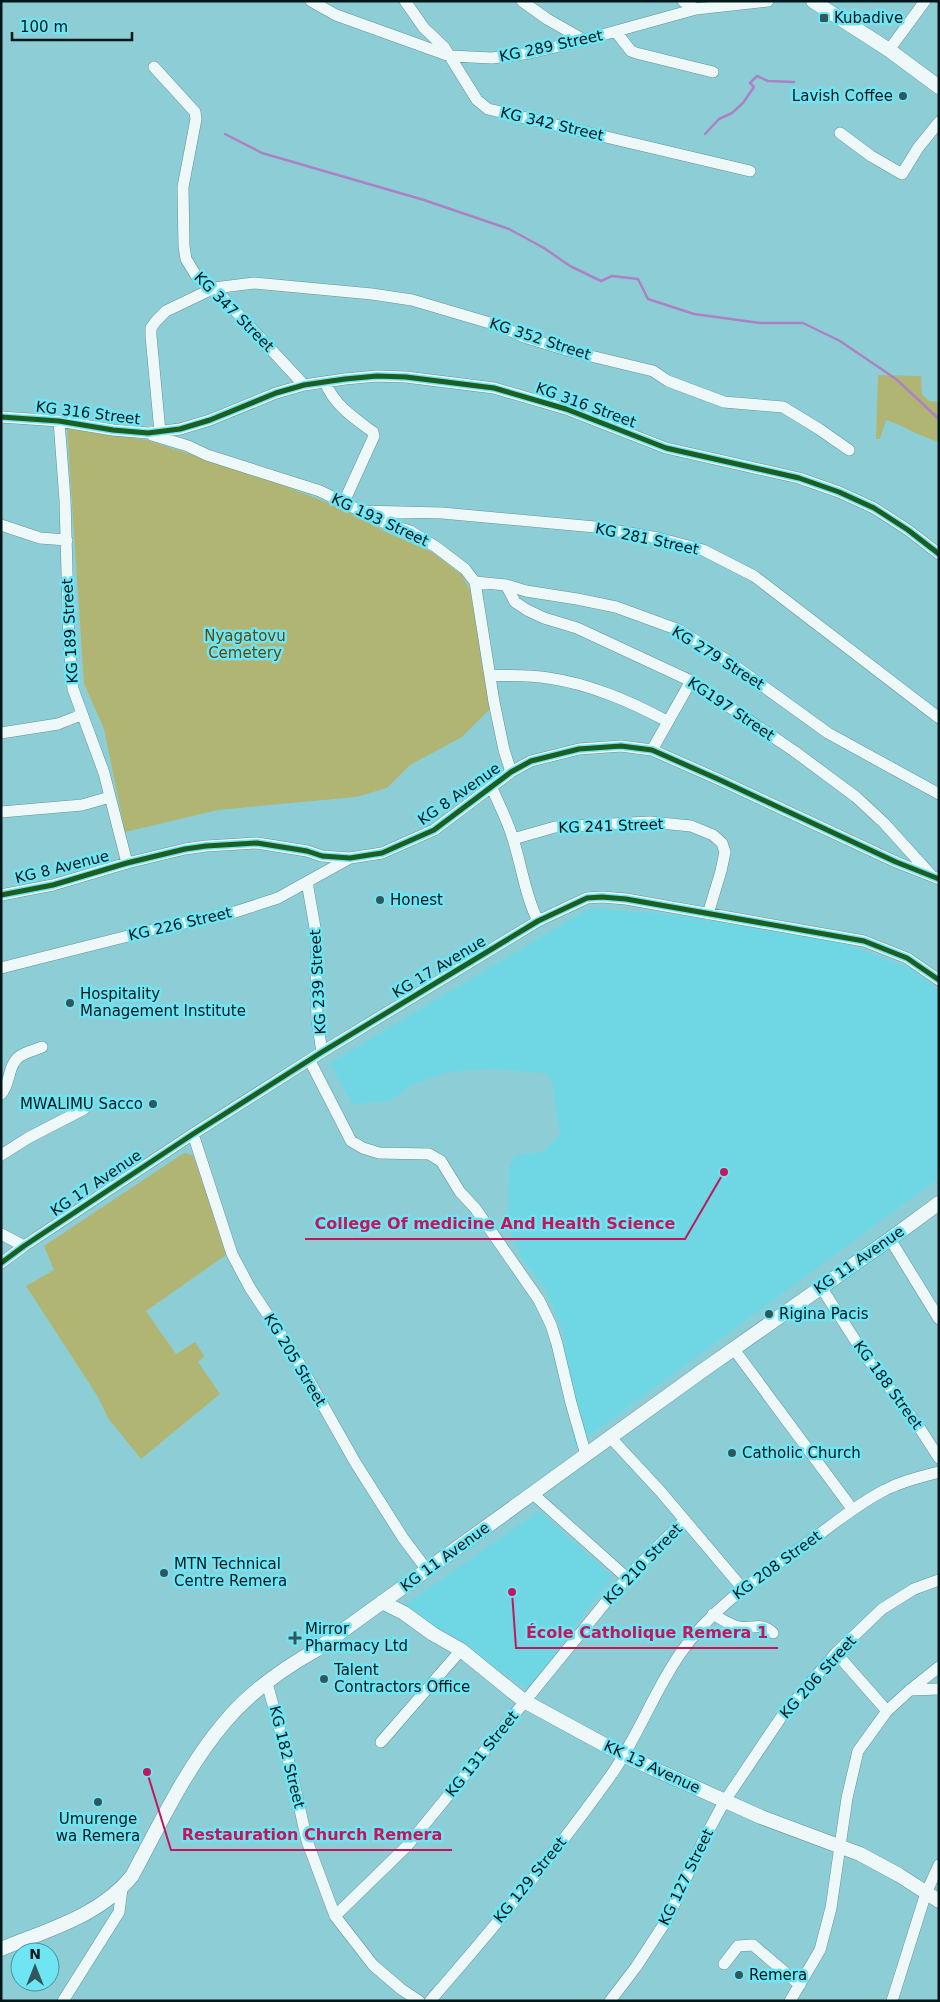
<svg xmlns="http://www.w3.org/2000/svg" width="940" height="2002" font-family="'DejaVu Sans',sans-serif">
<rect width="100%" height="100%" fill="#8dced6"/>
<path fill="#6fd7e4" d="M 590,908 L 676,915 L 843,943 L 912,969 L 939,990 L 939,1178 L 574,1447 L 563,1331 L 545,1289 L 520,1256 L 508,1225 L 509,1166 L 516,1155 L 542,1152 L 560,1135 L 552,1082 L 548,1074 L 498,1069 L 468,1070 L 443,1073 L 410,1086 L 390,1101 L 352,1104 L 330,1063 Z
M 539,1511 L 612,1576 L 529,1690 L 402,1607 Z"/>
<path fill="#b1b573" d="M 878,375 L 921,376 L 922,394 L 929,401 L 939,402 L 939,442 C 920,437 905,426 886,420 L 880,439 L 876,439 Z
M 67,428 L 147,440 L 274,482 L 344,509 L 388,533 L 432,552 L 462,575 L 470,590 L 490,709 L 462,737 L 410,765 L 387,788 L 356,797 L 218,810 L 125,832 L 104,729 L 84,684 Z
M 184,1153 L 193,1155 L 216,1221 L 226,1255 L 146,1311 L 176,1354 L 195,1342 L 204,1356 L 198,1362 L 220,1394 L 141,1459 L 108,1418 L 98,1397 L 26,1286 L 54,1270 L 44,1246 Z"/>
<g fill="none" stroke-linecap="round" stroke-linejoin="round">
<path stroke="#ad81c5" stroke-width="2.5" d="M 225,134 L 262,153 L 424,200 L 509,229 L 544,248 L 570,266 L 601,281 L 612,276 L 638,279 L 648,299 L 694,314 L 760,323 L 803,323 L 840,341 L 896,379 L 939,419
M 705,134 L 719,119 L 732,113 L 743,103 L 754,87 L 750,83 L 757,76 L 768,81 L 794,82"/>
<g stroke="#639398" stroke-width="12">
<path id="minor" d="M 311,1 L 336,15 L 450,56 L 492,58 L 530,53 L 584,40 L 696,9 L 768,1
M 405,1 L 424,28 L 444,47 L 477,100 L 488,109 L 750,171
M 522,1 L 547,19 L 584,40
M 683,1 L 696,9
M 616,32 L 631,51 L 636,53 L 713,72
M 889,50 L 925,1
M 154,67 L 195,112 L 196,119 L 183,187 L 184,246 L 186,259 L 197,277 L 214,288 L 304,385
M 840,133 L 871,156 L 902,174 L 918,148 L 939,122
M 325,382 C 334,405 354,418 373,432 L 374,436 L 344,502
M 1,417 L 59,421 L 113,430 L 148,433 L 180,429 L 210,420 L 276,393 L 304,385 L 345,379 L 377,376 L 406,377 L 494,388 L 566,409 L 666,448 L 799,478 L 839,492 L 874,508 L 908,530 L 939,554
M 59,421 L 65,500 L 69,645 L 73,689 L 104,773 L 127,863
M 160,432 L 151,336 L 151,328 L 156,321 L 166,311 L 214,288 L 254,283 L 372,294 L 412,300 L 500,326 L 524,337 L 570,351 L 653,371 L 668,381 L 724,402 L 783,407 L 819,429 L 849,450
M 152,435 L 188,446 L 207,455 L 320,491 L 387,524 L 410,531 L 436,547 L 465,569 L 475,582 L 494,702 L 504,750 L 511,772
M 360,511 L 442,513 L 595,527 L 658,538 L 703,550 L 754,576 L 939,718
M 1,525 L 40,538 L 67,540
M 475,582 L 506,585 L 526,591 L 577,599 L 616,607 L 679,630 L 731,663 L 828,733 L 939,794
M 506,585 L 515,602 L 527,610 L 544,618 L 577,628 L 691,681 L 794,751 L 856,797 L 884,823 L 931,875
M 490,675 C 509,676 529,675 548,678 C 590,684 629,701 667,721
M 1,733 L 58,724 L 81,715
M 652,750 L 691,681
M 492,788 C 499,805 508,821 513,839 C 522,867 525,895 538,921
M 1,812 L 82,805 L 110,797
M 513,839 L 555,827 L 650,822 L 691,826 L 713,835 L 722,843 L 725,852 L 721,871 L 708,914
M 307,882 L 317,939 L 316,969 L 317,1020 L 322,1052
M 1,895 L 53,885 L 127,863 L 185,849 L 206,846 L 257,843 L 307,851 L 322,856 L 350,858 L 382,853 L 434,830 L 511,772 L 531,761 L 579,749 L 621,746 L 652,750 L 720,780 L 896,862 L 939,879
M 1,968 L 156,929 L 235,912 L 278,898 L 350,858
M 310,1061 L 351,1141 L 363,1148 L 379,1153 L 429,1154 L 441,1161 L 460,1192 L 475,1208 L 539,1300 L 551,1325 L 557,1344 L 571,1403 L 586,1455
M 1,1094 C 11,1084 7,1065 20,1056 C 26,1052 35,1050 42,1047
M 193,1134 L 232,1254 L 250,1288 L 294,1354 L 355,1462 L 403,1538 L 427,1570
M 1,1155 L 28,1138 L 84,1109
M 1,1234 L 24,1246
M 890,1239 L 939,1319
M 1,1263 L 24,1246 L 193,1134 L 322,1052 L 538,921 L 587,898 L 602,897 L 626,899 L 864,941 L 907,958 L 939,980
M 821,1287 L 864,1354 L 919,1427 L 939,1458
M 733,1348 L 853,1510
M 611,1438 L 661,1492 L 743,1589
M 532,1493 L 627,1578
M 713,1614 C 721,1619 730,1625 739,1627 C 753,1630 760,1621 773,1633
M 836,1653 L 887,1711
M 267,1683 L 292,1774 L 307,1841 L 335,1916 L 373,1965 L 401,1989 L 419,2001
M 910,1690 L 939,1689
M 381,1742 L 461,1650
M 335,1916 L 407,1846 L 610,1597 L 638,1566 L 685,1520
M 724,1964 L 738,1946 L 753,1945 L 800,1985
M 63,2001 L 119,1912 L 122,1889
M 430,2001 C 493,1929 554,1855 609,1778 C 637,1739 653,1693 680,1654 C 713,1605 764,1574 810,1541 C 835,1523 859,1503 885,1490 C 902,1481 920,1477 939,1472
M 610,2001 L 636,1967 L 668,1918 L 703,1841 L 724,1802 L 782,1716 L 836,1653 L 882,1609 L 914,1589 L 939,1580
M 790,2001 L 820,1950 L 831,1908 L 847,1798 L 858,1751 L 887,1711 L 910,1690 L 939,1667
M 892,2001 L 926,1893 L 939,1865"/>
</g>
<g stroke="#639398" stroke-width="15">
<path id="major" d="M 813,1 L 889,50 L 939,87
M 382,1602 L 404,1613 L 433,1634 L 461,1650 L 524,1701 L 625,1756 L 761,1817 L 860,1854 L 899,1875 L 939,1901
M 1,1949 C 47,1930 100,1916 132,1876 C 160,1824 186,1768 224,1723 C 249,1693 282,1669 316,1650 L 702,1371 L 890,1239 L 939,1203"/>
</g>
<use href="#minor" stroke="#eef8f9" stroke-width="11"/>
<use href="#major" stroke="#eef8f9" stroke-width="14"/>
<g stroke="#6fe5f4" stroke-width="8">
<path id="cycleway" d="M 1,417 L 59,421 L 113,430 L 148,433 L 180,429 L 210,420 L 276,393 L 304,385 L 345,379 L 377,376 L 406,377 L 494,388 L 566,409 L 666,448 L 799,478 L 839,492 L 874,508 L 908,530 L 939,554
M 1,895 L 53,885 L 127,863 L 185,849 L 206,846 L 257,843 L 307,851 L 322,856 L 350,858 L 382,853 L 434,830 L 511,772 L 531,761 L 579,749 L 621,746 L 652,750 L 720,780 L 896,862 L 939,879
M 1,1263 L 24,1246 L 193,1134 L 322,1052 L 538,921 L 587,898 L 602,897 L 626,899 L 864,941 L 907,958 L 939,980"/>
</g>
<use href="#cycleway" stroke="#1b5e20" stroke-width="5"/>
</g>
<g fill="#31575c" stroke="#6fe5f4" stroke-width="2">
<rect x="819" y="13" width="10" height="10" rx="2.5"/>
<circle cx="903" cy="96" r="5"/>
<circle cx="380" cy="900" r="5"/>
<circle cx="70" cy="1003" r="5"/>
<circle cx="153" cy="1104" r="5"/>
<circle cx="769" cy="1314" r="5"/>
<circle cx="732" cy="1453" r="5"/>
<circle cx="164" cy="1573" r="5"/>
<path d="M292.5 1630.5h5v5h5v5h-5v5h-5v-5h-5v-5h5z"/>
<circle cx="324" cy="1679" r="5"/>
<circle cx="98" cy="1802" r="5"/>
<circle cx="739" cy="1975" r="5"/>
</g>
<g text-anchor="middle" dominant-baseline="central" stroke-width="5" stroke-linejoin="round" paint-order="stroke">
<g font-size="15" fill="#00171a" stroke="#6fe5f4" text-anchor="start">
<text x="834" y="18">Kubadive</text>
<text x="893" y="96" text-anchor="end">Lavish Coffee</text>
<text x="390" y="900">Honest</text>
<text x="80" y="994">Hospitality<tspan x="80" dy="17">Management Institute</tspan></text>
<text x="143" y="1104" text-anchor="end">MWALIMU Sacco</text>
<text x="779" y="1314">Rigina Pacis</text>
<text x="742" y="1453">Catholic Church</text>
<text x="174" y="1564">MTN Technical<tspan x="174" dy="17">Centre Remera</tspan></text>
<text x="305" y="1629">Mirror<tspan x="305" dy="17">Pharmacy Ltd</tspan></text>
<text x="334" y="1670">Talent<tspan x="334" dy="17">Contractors Office</tspan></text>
<text x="98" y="1819" text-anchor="middle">Umurenge<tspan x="98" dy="17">wa Remera</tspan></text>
<text x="749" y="1975">Remera</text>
</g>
<g font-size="15" fill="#00171a" stroke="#6fe5f4">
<text transform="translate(551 46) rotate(-12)">KG 289 Street</text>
<text transform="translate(552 124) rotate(13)">KG 342 Street</text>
<text transform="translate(234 312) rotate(45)">KG 347 Street</text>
<text transform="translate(540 339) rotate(18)">KG 352 Street</text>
<text transform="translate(586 405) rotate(20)">KG 316 Street</text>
<text transform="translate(88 413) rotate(7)">KG 316 Street</text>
<text transform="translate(380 520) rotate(25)">KG 193 Street</text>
<text transform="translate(647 539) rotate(12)">KG 281 Street</text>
<text transform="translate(70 631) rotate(-93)">KG 189 Street</text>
<text transform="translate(718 658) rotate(32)">KG 279 Street</text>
<text transform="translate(731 709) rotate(34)">KG197 Street</text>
<text transform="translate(459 794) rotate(-35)">KG 8 Avenue</text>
<text transform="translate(611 826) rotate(-2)">KG 241 Street</text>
<text transform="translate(62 867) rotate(-14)">KG 8 Avenue</text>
<text transform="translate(180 924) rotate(-13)">KG 226 Street</text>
<text transform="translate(439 967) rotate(-31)">KG 17 Avenue</text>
<text transform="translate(318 982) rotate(-93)">KG 239 Street</text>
<text transform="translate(96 1183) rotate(-34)">KG 17 Avenue</text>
<text transform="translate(859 1260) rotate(-35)">KG 11 Avenue</text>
<text transform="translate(295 1360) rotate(59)">KG 205 Street</text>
<text transform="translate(888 1385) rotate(54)">KG 188 Street</text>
<text transform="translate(445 1557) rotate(-36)">KG 11 Avenue</text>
<text transform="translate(643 1564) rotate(-46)">KG 210 Street</text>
<text transform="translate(777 1565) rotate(-36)">KG 208 Street</text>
<text transform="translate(818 1677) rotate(-48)">KG 206 Street</text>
<text transform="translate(482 1754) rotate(-51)">KG 131 Street</text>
<text transform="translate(287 1757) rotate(76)">KG 182 Street</text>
<text transform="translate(652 1767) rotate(25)">KK 13 Avenue</text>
<text transform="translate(686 1877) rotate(-64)">KG 127 Street</text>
<text transform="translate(530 1880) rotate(-51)">KG 129 Street</text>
</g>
<g font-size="15" fill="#5f490d" stroke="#6fe5f4">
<text x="245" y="636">Nyagatovu<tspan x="245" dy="17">Cemetery</tspan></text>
</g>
</g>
<path fill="none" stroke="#c2185b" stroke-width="2" d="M724 1172L685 1239H305M512 1592L516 1648H778M147 1772L171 1850H452"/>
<g fill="#c2185b" stroke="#6fe5f4" stroke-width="2">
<circle cx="724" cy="1172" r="5"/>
<circle cx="512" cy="1592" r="5"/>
<circle cx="147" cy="1772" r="5"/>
</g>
<g font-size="16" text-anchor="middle" font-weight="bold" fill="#c2185b" stroke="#6fe5f4" stroke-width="5" stroke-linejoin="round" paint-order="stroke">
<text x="495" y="1229">College Of medicine And Health Science</text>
<text x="647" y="1638">École Catholique Remera 1</text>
<text x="312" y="1840">Restauration Church Remera</text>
</g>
<rect width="940" height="2002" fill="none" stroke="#00171a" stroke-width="5"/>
<g transform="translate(35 1967)"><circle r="24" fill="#6fe5f4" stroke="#43939d"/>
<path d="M0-4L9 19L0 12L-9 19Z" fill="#31575c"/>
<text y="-8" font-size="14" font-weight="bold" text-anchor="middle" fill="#00171a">N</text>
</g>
<path d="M12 32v8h120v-8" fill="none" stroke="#00171a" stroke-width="2.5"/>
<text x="20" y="32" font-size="15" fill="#00171a" stroke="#6fe5f4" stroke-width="4" paint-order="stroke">100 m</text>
</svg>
